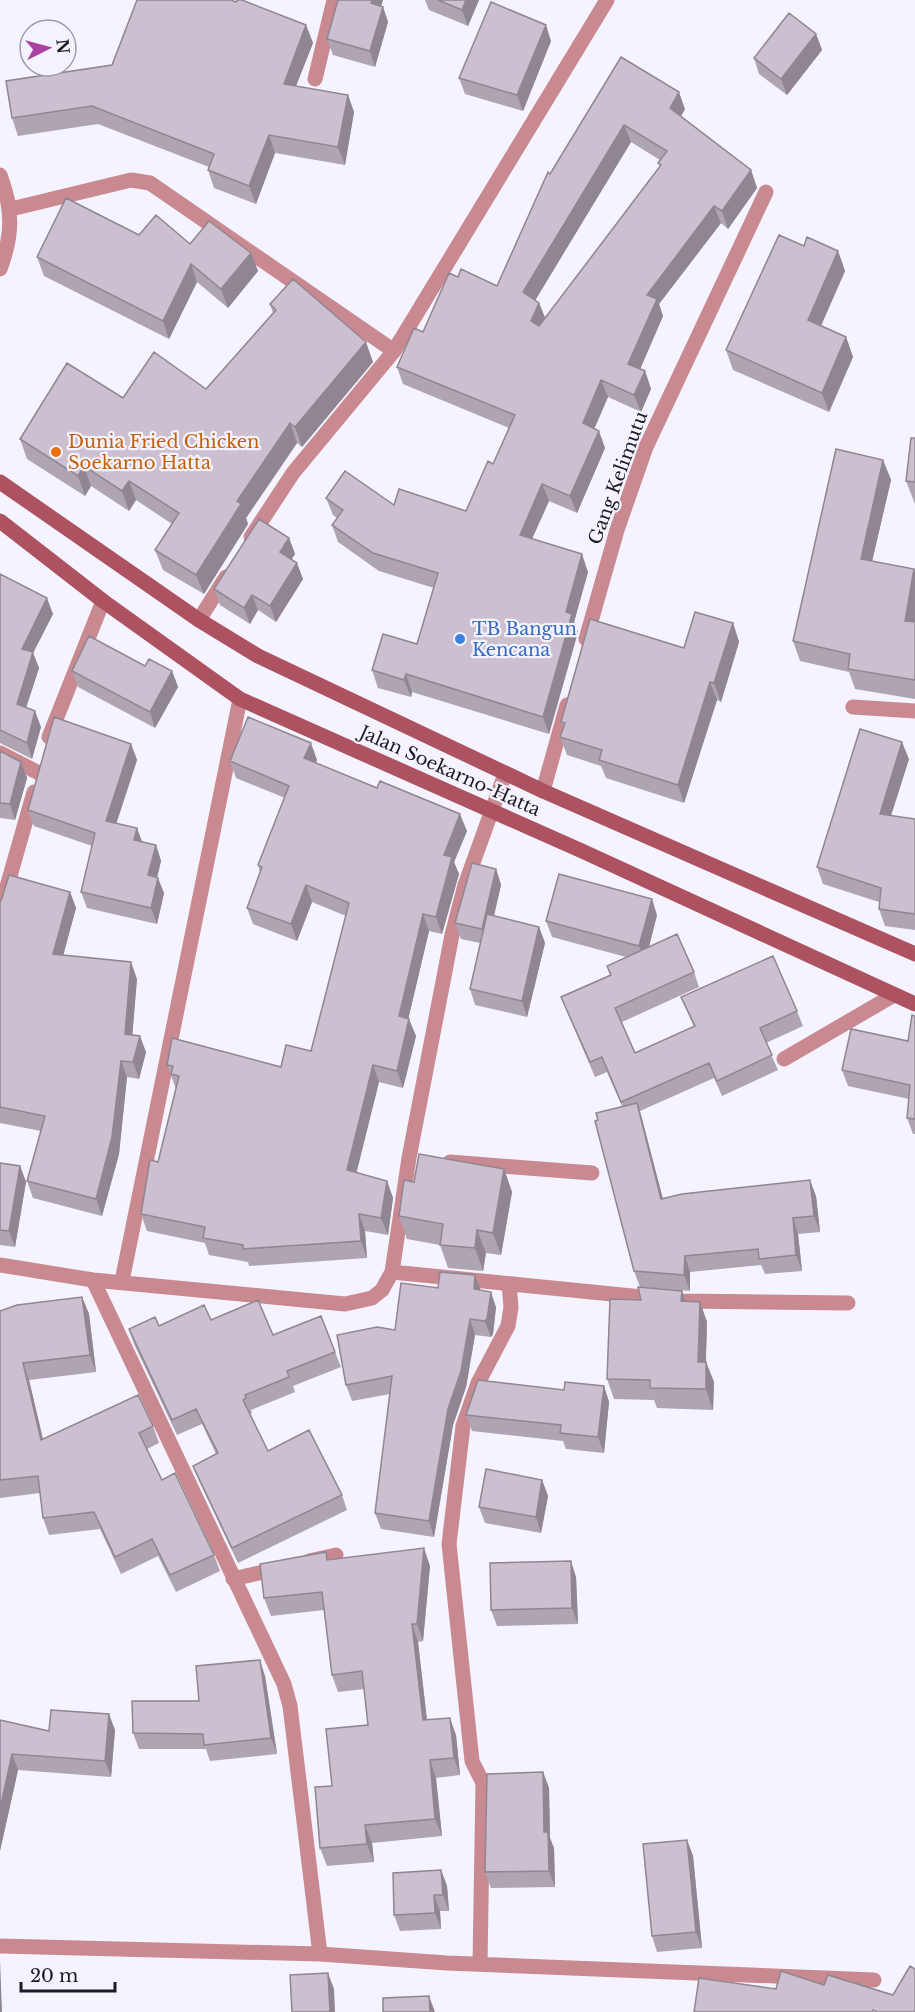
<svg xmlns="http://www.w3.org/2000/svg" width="915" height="2012" font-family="'Libre Baskerville',serif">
<rect width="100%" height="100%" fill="#f5f3ff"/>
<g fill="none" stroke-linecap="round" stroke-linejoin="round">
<path stroke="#c88990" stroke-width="15" d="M 315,79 L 334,0
M 0,175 C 13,209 13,235 0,269
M 11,209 L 131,180 L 150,183 L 394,351
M 251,537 L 293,473 L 394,351 L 607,0
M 199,620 L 226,577
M 586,639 L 617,530 L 646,447 L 766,192
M 853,707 L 915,711
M 49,737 L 103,601
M 0,753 L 39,773
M 543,791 L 567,705
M 0,911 L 34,792
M 784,1059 L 894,995
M 450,1162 L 592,1173
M 0,1265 L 93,1280 L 345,1304 L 372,1298 L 382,1290 L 392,1272 L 409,1158 L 452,935 L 465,885 L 505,774
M 392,1272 L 682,1301 L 848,1303
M 93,1280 L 284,1684 L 290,1706 L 320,1954 L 447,1963 L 874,1980
M 122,1281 L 240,699
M 309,1561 L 336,1555
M 233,1579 L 280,1568
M 0,1946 L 320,1954
M 480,1963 L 483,1783 L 472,1761 L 449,1544 L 463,1426 L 478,1383 L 508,1326 L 511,1307 L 509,1284"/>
<path stroke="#ac5260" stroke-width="15" d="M 0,482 L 199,620 L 258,656 L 543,791 L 915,954
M 0,521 L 103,601 L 240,699 L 582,851 L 915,1004"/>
</g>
<path fill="#afa4b2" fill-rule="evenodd" d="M 338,0 L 383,0 L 381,6 L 383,7 L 388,22 L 375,67 L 333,55 L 327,39 Z
M 425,0 L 479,0 L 468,26 L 429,10 Z
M 306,25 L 313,43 L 296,86 L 348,95 L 354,112 L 345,165 L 275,153 L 256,204 L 214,188 L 208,170 L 209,167 L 98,124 L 18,136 L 12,118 L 112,65 Z
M 816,34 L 822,50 L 787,95 L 759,74 L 754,58 Z
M 551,41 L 523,111 L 465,94 L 459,78 Z
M 621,57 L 685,109 L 681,116 L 751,170 L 757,188 L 728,229 L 721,223 L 659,304 L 663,316 L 640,369 L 645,371 L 651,389 L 641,412 L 608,397 L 594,429 L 605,448 L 577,513 L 549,501 L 532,539 L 588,572 L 574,622 L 578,632 L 549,734 L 412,692 L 411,697 L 378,688 L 372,670 L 417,644 L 434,588 L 379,571 L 338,542 L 332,525 L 337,518 L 333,515 L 326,498 L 394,505 L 466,511 L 493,464 L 509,428 L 403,384 L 397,367 L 423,332 L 458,277 L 497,286 L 550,174 ZM 631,142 L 660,160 L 658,163 L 660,166 L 545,318 L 539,303 L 535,300 Z
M 139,235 L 251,253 L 258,271 L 228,308 L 197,282 L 169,339 L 44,276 L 37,257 Z
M 804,246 L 838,251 L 845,271 L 821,326 L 846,337 L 853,357 L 829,412 L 733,370 L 726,350 Z
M 270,304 L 373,362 L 302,447 L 297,443 L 246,518 L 248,524 L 204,594 L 163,570 L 155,550 L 172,524 L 136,500 L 129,511 L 91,486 L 85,496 L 27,459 L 20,439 L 123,398 L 206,389 L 273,313 Z
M 915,438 L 915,504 L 906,481 Z
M 883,460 L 891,480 L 872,561 L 914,569 L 915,572 L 915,699 L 855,689 L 849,672 L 800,661 L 793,641 Z
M 289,538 L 295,554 L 291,559 L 303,579 L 276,622 L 258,610 L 250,624 L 220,605 L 214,589 Z
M 0,574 L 53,614 L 33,653 L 39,668 L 26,708 L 41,727 L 32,759 L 0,743 Z
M 733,623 L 739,642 L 721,702 L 717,700 L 684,803 L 606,778 L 601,766 L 567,755 L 560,737 L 563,728 L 561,722 L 684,648 Z
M 145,666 L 172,671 L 178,687 L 155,728 L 78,687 L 72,671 Z
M 131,744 L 137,760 L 116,823 L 137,828 L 141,841 L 156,845 L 161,861 L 157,877 L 164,893 L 157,924 L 87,908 L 81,892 L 92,846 L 34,826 L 28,810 Z
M 0,751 L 21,762 L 27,778 L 15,820 L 0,818 Z
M 909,759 L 891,816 L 915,819 L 915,930 L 885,926 L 879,909 L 879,902 L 823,884 L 817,867 Z
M 317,760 L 315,763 L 467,831 L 454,862 L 459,874 L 442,934 L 429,931 L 408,1019 L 416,1036 L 403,1088 L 379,1082 L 356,1172 L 387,1181 L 393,1198 L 388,1235 L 365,1231 L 367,1258 L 249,1266 L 248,1262 L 209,1255 L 205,1243 L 147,1231 L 141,1214 L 158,1162 L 176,1089 L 167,1065 L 281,1067 L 311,1051 L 346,916 L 312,902 L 297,941 L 253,924 L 247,908 L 260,872 L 258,865 L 285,798 L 236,778 L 230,761 Z
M 496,869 L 501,885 L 494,916 L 539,927 L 545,943 L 527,1017 L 475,1005 L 470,989 L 480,943 L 461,939 L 455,923 Z
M 70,892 L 76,908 L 63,955 L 137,979 L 132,1035 L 146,1052 L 139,1079 L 127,1077 L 119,1154 L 102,1216 L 33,1198 L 27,1181 L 41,1131 L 0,1123 L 0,901 Z
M 657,915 L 649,947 L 694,972 L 699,987 L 622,1022 L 635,1053 L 694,1027 L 681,997 L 797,1011 L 803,1026 L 766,1043 L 778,1070 L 722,1096 L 714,1078 L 640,1111 L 663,1199 L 816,1196 L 820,1232 L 798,1234 L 802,1271 L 765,1274 L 761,1265 L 690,1272 L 690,1291 L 640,1287 L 634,1271 L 598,1120 L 622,1106 L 607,1072 L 595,1077 L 567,1012 L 561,997 L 610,975 L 607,966 L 626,957 L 552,937 L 546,921 Z
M 915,1016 L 915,1134 L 913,1134 L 907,1118 L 909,1099 L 848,1086 L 842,1070 L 908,1041 Z
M 0,1163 L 20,1166 L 26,1182 L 15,1247 L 0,1245 Z
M 504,1169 L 512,1192 L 501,1255 L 486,1253 L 483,1271 L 448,1268 L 440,1245 L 407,1239 L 399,1216 L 414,1182 Z
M 438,1288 L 481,1290 L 496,1307 L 493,1334 L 491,1337 L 475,1335 L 466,1387 L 453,1425 L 434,1537 L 381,1529 L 375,1513 L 390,1394 L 352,1401 L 346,1385 L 395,1330 Z
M 82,1297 L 89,1314 L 96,1372 L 29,1380 L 43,1439 L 153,1426 L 159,1443 L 147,1449 L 162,1480 L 214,1555 L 220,1571 L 176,1592 L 158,1556 L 121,1574 L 100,1529 L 49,1535 L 43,1518 L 40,1493 L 0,1498 L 0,1311 Z
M 686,1301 L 700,1302 L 707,1322 L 706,1362 L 714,1382 L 713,1410 L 657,1408 L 654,1400 L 614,1399 L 607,1379 Z
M 211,1320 L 335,1352 L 341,1367 L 293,1386 L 295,1392 L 251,1410 L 252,1413 L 250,1414 L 268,1451 L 342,1495 L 347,1510 L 238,1563 L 199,1481 L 193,1466 L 216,1454 L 202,1424 L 177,1435 L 134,1344 L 129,1329 Z
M 604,1386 L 609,1402 L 604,1453 L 566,1449 L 563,1441 L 472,1431 L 466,1415 L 564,1390 Z
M 542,1480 L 548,1496 L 541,1533 L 485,1523 L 479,1507 Z
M 326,1552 L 328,1560 L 430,1566 L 423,1641 L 418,1642 L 427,1720 L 456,1735 L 460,1775 L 436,1778 L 442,1836 L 372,1843 L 374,1862 L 327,1866 L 320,1848 L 332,1786 L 368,1725 L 364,1689 L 338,1692 L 332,1675 L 324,1610 L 271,1616 L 264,1598 Z
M 576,1577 L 578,1624 L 497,1626 L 491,1610 Z
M 265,1676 L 277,1754 L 210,1761 L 206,1749 L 139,1749 L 133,1733 L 199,1701 Z
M 0,1720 L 49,1731 L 115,1730 L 111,1777 L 18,1770 L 0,1851 Z
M 543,1772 L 549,1788 L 550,1838 L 554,1848 L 555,1887 L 491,1888 L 485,1872 Z
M 687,1840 L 693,1856 L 702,1948 L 657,1952 L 652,1936 Z
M 441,1870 L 447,1886 L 449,1911 L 440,1911 L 441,1929 L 400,1931 L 394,1915 Z"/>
<path fill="#8f8691" d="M 372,0 L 383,0 L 377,19 L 371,3 Z
M 466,0 L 479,0 L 468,26 L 462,10 Z
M 383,7 L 388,22 L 375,67 L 370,51 Z
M 306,25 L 313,43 L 290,101 L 284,84 Z
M 546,25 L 551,41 L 523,111 L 517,95 Z
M 816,34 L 822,50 L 787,95 L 781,79 Z
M 679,92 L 685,109 L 676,125 L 670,108 Z
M 348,95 L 354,112 L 345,165 L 338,147 Z
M 624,125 L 631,142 L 530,309 L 523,292 Z
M 269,135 L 275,153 L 256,204 L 249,186 Z
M 751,170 L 757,188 L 728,229 L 722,211 Z
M 714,206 L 721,223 L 659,304 L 663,316 L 635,381 L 628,364 L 647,295 Z
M 838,251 L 845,271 L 815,339 L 808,320 Z
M 251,253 L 258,271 L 228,308 L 221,289 Z
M 191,264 L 197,282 L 169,339 L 163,321 Z
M 539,303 L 546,320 L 538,338 L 531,321 Z
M 846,337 L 853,357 L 829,412 L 822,393 Z
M 366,342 L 373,362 L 302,447 L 295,427 Z
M 645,371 L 651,389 L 641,412 L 634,395 Z
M 601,380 L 608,397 L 589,441 L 583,423 Z
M 290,423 L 297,443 L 246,518 L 248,524 L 204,594 L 196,575 L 237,501 Z
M 599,431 L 605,448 L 577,513 L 570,496 Z
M 883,460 L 891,480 L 868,579 L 861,559 Z
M 84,466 L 91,486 L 85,496 L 78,476 Z
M 129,481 L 136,500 L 129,511 L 122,491 Z
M 542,484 L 549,501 L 526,552 L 520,535 Z
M 289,538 L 295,554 L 286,568 L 280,552 Z
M 582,554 L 588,572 L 574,622 L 578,632 L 549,734 L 543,717 L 566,612 Z
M 297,563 L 303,579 L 276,622 L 270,606 Z
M 914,569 L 915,572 L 915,623 L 905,621 Z
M 252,595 L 258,610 L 250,624 L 244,608 Z
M 47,598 L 53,614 L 33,653 L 39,668 L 22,720 L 17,704 L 22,649 Z
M 733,623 L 739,642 L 721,702 L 714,683 Z
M 172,671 L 178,687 L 155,728 L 150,712 Z
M 406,674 L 412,692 L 411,697 L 404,680 Z
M 710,682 L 717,700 L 684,803 L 678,785 Z
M 35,711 L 41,727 L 32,759 L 27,743 Z
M 902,742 L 909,759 L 886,831 L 880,814 Z
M 311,743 L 317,760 L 310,775 L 304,758 Z
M 131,744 L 137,760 L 112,837 L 106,821 Z
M 21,762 L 27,778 L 15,820 L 10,804 Z
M 460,814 L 467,831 L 454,862 L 459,874 L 442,934 L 436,917 L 444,855 Z
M 137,828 L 143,844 L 134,840 Z
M 156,845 L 161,861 L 154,891 L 148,875 Z
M 496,869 L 501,885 L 487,945 L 482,929 Z
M 158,878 L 164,893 L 157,924 L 151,908 Z
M 306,885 L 312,902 L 297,941 L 291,924 Z
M 70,892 L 76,908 L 59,971 L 53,954 Z
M 652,899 L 657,915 L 645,962 L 639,946 Z
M 423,914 L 429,931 L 405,1033 L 399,1016 Z
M 539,927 L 545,943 L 527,1017 L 522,1001 Z
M 131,962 L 137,979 L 131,1051 L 125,1034 Z
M 409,1019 L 416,1036 L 403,1088 L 397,1071 Z
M 140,1036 L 146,1052 L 139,1079 L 133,1062 Z
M 121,1061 L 127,1077 L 119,1154 L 102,1216 L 96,1199 Z
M 373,1065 L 379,1082 L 353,1187 L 347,1170 Z
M 637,1103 L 642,1119 L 667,1215 L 661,1199 Z
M 20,1166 L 26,1182 L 15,1247 L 9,1231 Z
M 504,1169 L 512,1192 L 501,1255 L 493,1233 Z
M 810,1180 L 816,1196 L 820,1232 L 814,1216 Z
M 387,1181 L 393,1198 L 388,1235 L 381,1218 Z
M 359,1214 L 365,1231 L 367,1258 L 361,1241 Z
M 793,1218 L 798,1234 L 802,1271 L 796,1255 Z
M 477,1230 L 486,1253 L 483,1271 L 475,1248 Z
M 685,1256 L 690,1272 L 690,1291 L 684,1275 Z
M 475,1275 L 481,1291 L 474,1289 Z
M 682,1291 L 689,1311 L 681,1301 Z
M 491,1292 L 496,1307 L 493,1334 L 491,1337 L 485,1321 Z
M 82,1297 L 89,1314 L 96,1372 L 90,1355 Z
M 700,1302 L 707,1322 L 705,1382 L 698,1362 Z
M 470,1319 L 475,1335 L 466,1387 L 453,1425 L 434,1537 L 429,1521 L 448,1409 Z
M 706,1362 L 714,1382 L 713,1410 L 706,1389 Z
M 23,1363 L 29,1380 L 47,1457 L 41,1440 Z
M 604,1386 L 609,1402 L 604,1453 L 598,1437 Z
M 542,1480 L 548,1496 L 541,1533 L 536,1517 Z
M 424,1548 L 430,1566 L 423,1641 L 417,1624 Z
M 571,1561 L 576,1577 L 578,1624 L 572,1608 Z
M 412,1624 L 418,1642 L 429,1738 L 423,1720 Z
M 260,1660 L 265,1676 L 277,1754 L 271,1738 Z
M 109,1714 L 115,1730 L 111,1777 L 105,1761 Z
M 450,1718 L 456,1735 L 460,1775 L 454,1758 Z
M 12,1754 L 18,1770 L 0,1851 L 0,1809 Z
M 430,1760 L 436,1778 L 442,1836 L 435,1819 Z
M 543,1772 L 549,1788 L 550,1838 L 554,1848 L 555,1887 L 549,1871 L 544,1832 Z
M 365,1825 L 372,1843 L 374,1862 L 367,1844 Z
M 687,1840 L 693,1856 L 702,1948 L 696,1932 Z
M 441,1870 L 447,1886 L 449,1911 L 443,1895 Z
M 434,1895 L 440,1911 L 441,1929 L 435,1913 Z
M 0,1960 L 2,2012 L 0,2012 Z
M 328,1973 L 334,1989 L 335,2012 L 330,2012 Z
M 429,1996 L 435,2012 L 430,2012 Z"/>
<path fill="#ccbfcf" stroke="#8f8691" stroke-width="1.5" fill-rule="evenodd" d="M 137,0 L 231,0 L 236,2 L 237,0 L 242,0 L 306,25 L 284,84 L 348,95 L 338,147 L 269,135 L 249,186 L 208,170 L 214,154 L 92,106 L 12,118 L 6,81 L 112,65 Z
M 338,0 L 372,0 L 371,3 L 383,7 L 370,51 L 327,39 Z
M 438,0 L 466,0 L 462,10 Z
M 491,2 L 546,25 L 517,95 L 459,78 Z
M 789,13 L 816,34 L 781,79 L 754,58 Z
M 621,57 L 679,92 L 670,108 L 751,170 L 722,211 L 714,206 L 647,295 L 657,299 L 628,364 L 645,371 L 634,395 L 601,380 L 583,423 L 599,431 L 570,496 L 542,484 L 520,535 L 582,554 L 566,612 L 572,614 L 543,717 L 406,674 L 404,680 L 372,670 L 383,634 L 417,644 L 438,573 L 373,553 L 332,525 L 343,510 L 326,498 L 345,471 L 394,505 L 399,489 L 466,511 L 488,461 L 493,464 L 515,415 L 397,367 L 414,328 L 423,332 L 449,273 L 458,277 L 461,269 L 497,286 L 548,172 L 550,174 ZM 624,125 L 667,151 L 658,163 L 661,165 L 539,326 L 531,321 L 539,303 L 523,292 Z
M 66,198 L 139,235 L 156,215 L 190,244 L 209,221 L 251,253 L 221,289 L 191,264 L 163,321 L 37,257 Z
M 779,235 L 804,246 L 807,237 L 838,251 L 808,320 L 846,337 L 822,393 L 726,350 Z
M 293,279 L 366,342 L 295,427 L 290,423 L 237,501 L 241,504 L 196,575 L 155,550 L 179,513 L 129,481 L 122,491 L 84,466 L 78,476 L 20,439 L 67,363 L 123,398 L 154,352 L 206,389 L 276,310 L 270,304 Z
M 911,438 L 915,438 L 915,482 L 906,481 Z
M 836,449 L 883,460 L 861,559 L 914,569 L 905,621 L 915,622 L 915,680 L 848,669 L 850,654 L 793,641 Z
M 259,519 L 289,538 L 280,552 L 297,563 L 270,606 L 252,595 L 244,608 L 214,589 Z
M 0,574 L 47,598 L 22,649 L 33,652 L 17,704 L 35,711 L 27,743 L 0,730 Z
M 695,612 L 733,623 L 714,683 L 710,682 L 678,785 L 599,760 L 602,750 L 560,737 L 565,723 L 561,722 L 590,619 L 684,648 Z
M 89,636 L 145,666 L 149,659 L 172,671 L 150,712 L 72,671 Z
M 54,717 L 131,744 L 106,821 L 137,828 L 134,840 L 156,845 L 148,875 L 158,878 L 151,908 L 81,892 L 95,833 L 28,810 Z
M 248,717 L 311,743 L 304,758 L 377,788 L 380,781 L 460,814 L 444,855 L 452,857 L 436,917 L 423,914 L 399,1016 L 409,1019 L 397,1071 L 373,1065 L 347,1170 L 387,1181 L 381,1218 L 359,1214 L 361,1241 L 243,1249 L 243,1245 L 203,1238 L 205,1227 L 141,1214 L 150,1160 L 158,1162 L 179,1076 L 171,1074 L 173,1066 L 167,1065 L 172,1038 L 281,1067 L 286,1045 L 311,1051 L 349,903 L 306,885 L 291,924 L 247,908 L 262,867 L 258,865 L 289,786 L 230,761 Z
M 860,729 L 902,742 L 880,814 L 915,819 L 915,914 L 879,909 L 881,888 L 817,867 Z
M 0,751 L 21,762 L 10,804 L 0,803 Z
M 472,863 L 496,869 L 482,929 L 455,923 Z
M 559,874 L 652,899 L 639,946 L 546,921 Z
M 9,875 L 70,892 L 53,954 L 131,962 L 125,1034 L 140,1036 L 133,1062 L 121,1061 L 112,1137 L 96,1199 L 27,1181 L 45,1116 L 0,1107 L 0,901 L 1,901 Z
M 487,914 L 539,927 L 522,1001 L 470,989 Z
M 677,934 L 694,972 L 615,1008 L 635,1053 L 695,1026 L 681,997 L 773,956 L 797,1011 L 760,1028 L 772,1055 L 717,1081 L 709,1063 L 621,1102 L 602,1057 L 590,1062 L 561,997 L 611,975 L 607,966 Z
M 912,1015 L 915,1016 L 915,1119 L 907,1118 L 910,1085 L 842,1070 L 851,1029 L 908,1041 Z
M 637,1103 L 661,1199 L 682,1194 L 810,1180 L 814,1216 L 793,1218 L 796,1255 L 759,1259 L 758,1249 L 685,1256 L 684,1275 L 634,1271 L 595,1121 L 598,1120 L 596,1113 Z
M 419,1154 L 504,1169 L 493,1233 L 477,1230 L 475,1248 L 440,1245 L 443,1224 L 399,1216 L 404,1180 L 414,1182 Z
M 0,1163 L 20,1166 L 9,1231 L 0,1230 Z
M 440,1272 L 475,1275 L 474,1289 L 491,1292 L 487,1319 L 485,1321 L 470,1319 L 461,1371 L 448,1409 L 429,1521 L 375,1513 L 392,1376 L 346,1385 L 337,1335 L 377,1327 L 395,1330 L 401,1283 L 438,1288 Z
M 638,1287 L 682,1291 L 681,1301 L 700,1302 L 698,1362 L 706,1362 L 706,1389 L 650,1388 L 650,1380 L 607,1379 L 610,1299 L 641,1300 Z
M 82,1297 L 90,1355 L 23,1363 L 41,1440 L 138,1395 L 153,1426 L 139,1433 L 162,1480 L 175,1473 L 214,1555 L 170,1575 L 152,1539 L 115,1557 L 94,1512 L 43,1518 L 38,1476 L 0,1480 L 0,1311 L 17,1305 Z
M 258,1300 L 273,1335 L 321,1316 L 335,1352 L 287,1371 L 289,1377 L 245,1395 L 246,1398 L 243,1400 L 268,1451 L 309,1430 L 342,1495 L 232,1548 L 193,1466 L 218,1453 L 196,1409 L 172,1420 L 129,1329 L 155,1317 L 159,1326 L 204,1305 L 211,1320 Z
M 478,1380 L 564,1390 L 565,1382 L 604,1386 L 598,1437 L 560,1433 L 561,1425 L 466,1415 Z
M 486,1469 L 542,1480 L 536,1517 L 479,1507 Z
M 424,1548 L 417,1624 L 412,1624 L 423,1720 L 450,1718 L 454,1758 L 430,1760 L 435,1819 L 365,1825 L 367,1844 L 320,1848 L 315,1787 L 332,1786 L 326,1729 L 368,1725 L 362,1671 L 332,1675 L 322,1592 L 264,1598 L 260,1564 L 326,1552 L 327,1560 Z
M 571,1561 L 572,1608 L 491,1610 L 490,1563 Z
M 260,1660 L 271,1738 L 204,1745 L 203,1734 L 133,1733 L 132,1701 L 199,1701 L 196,1666 Z
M 51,1710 L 109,1714 L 105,1761 L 12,1754 L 0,1809 L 0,1720 L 49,1731 Z
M 543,1772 L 544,1832 L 548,1832 L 549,1871 L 485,1872 L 487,1774 Z
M 687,1840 L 696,1932 L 652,1936 L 643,1844 Z
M 441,1870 L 443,1895 L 434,1895 L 435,1913 L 394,1915 L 393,1873 Z
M 910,1966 L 915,1969 L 915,2012 L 877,2012 L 873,2010 L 872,2012 L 694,2012 L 699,1978 L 776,1989 L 781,1971 L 824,1985 L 828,1975 L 893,1995 Z
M 328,1973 L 330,2012 L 292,2012 L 290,1975 Z
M 429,1996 L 430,2012 L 383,2012 L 383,1998 Z"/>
<circle fill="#e8710a" stroke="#f5f3ff" stroke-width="2" cx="56" cy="452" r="6"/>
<circle fill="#3f7fe0" stroke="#f5f3ff" stroke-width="2" cx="460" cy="639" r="6"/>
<g text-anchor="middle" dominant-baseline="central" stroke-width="4.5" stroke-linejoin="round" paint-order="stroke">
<g font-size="18" fill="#c56008" stroke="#f5f3ff" text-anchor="start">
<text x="68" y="442">Dunia Fried Chicken<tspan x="68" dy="21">Soekarno Hatta</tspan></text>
</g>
<g font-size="18" fill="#1c1b22" stroke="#f5f3ff">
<text transform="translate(618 478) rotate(-70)">Gang Kelimutu</text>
<text transform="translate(450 771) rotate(24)">Jalan Soekarno-Hatta</text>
</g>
<g font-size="18" fill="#366cbe" stroke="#f5f3ff" text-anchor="start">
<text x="472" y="629">TB Bangun<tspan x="472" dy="21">Kencana</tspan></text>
</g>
</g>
<g transform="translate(48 48) rotate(84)"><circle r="28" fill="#f5f3ff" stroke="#9e9da7" stroke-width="1.5"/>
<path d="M0-4.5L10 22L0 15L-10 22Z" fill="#ab41a3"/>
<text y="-9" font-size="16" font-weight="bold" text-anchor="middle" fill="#1c1b22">N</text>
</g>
<path d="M21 1982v9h94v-9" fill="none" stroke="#1c1b22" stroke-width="3"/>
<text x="30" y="1982" font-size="18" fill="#1c1b22" stroke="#f5f3ff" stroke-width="4.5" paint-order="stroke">20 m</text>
</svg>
